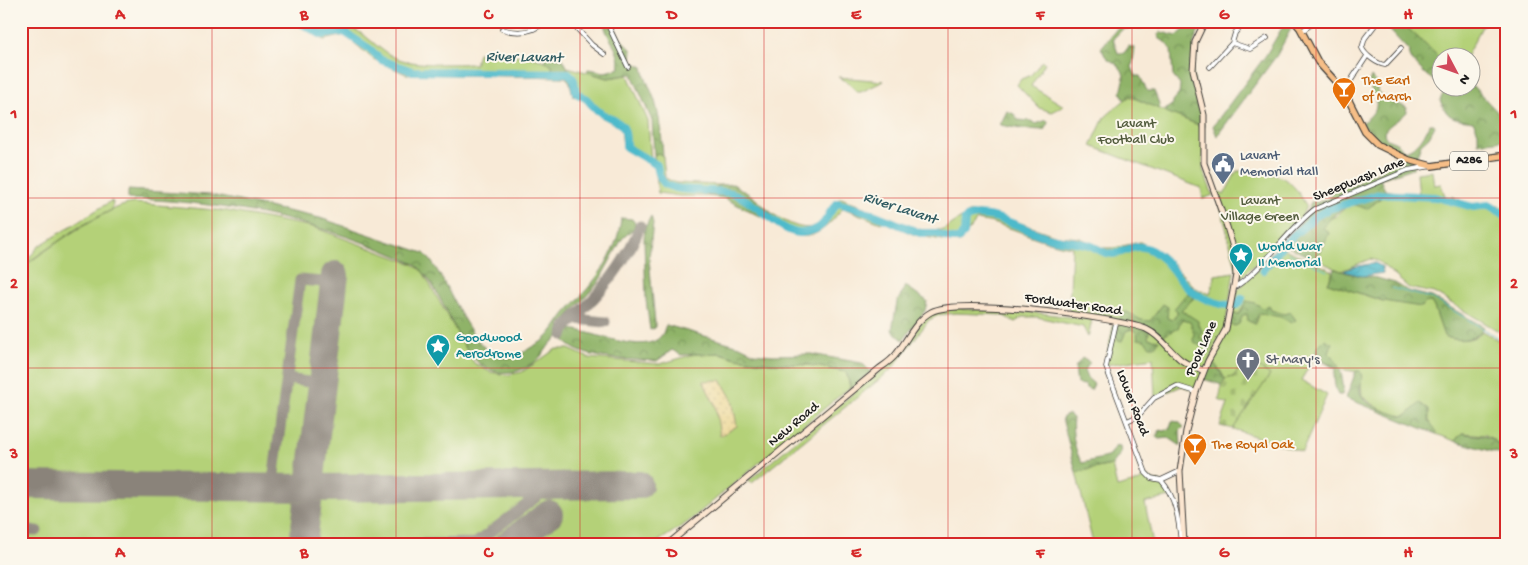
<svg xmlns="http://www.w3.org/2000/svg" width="1528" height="565" font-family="'Gochi Hand',sans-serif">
<defs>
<pattern id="forest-crowns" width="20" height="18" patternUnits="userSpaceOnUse" patternTransform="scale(1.25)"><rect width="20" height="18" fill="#8fb368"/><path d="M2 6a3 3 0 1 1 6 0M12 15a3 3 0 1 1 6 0" fill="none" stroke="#749155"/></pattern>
<pattern id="sand-dots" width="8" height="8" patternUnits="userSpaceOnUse" patternTransform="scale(1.25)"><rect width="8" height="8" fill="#eeda9e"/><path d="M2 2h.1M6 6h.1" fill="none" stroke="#ccba88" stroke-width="1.8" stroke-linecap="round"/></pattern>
<pattern id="cemetery-stones" width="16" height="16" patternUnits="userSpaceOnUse" patternTransform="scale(1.25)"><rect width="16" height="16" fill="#b4d178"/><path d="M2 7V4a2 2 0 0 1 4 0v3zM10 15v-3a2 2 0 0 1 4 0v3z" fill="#9ab367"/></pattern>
<pattern id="water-waves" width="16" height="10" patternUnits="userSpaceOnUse" patternTransform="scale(1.25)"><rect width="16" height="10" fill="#4ebacb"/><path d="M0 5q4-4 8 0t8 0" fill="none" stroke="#449fae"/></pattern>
</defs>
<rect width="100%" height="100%" fill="#fbf7ec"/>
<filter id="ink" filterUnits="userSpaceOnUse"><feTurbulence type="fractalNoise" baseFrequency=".02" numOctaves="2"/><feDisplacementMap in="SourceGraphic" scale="10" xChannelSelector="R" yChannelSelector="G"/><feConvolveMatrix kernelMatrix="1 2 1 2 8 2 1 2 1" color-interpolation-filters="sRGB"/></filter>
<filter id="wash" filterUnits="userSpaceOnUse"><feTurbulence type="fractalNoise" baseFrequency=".0096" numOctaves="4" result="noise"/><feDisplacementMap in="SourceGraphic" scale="20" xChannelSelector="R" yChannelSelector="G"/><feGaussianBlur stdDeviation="1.12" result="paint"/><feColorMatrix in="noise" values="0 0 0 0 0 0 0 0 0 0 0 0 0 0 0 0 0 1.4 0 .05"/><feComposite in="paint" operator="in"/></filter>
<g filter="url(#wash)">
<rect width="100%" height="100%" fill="#f8ead7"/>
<path fill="#b4d178" stroke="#68764a" d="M 292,21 L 315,21 L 324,27 C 363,18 371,51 402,60 C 422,66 454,63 475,64 L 478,53 L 527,56 L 608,78 L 628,75 L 648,121 L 651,160 L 623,147 L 621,127 L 601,117 L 584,98 L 573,96 L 570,82 L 566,77 L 406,74 L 373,59 L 345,35 L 324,40 Z
M 1400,21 L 1485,21 L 1466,57 L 1440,59 Z
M 1042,61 L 1045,63 L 1031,86 L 1064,106 L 1052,112 L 1039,108 L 1017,85 L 1021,79 L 1031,75 Z
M 838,77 L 884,81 L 861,92 L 857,92 L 848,82 Z
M 1129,96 L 1203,127 L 1203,170 L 1213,195 L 1203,199 L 1201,188 L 1091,146 L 1104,118 Z
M 658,153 L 663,156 L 665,178 L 676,183 L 720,185 L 709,191 L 708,196 L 680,196 L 658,193 L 654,155 Z
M 1237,171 C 1272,172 1290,172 1306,206 L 1301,218 L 1241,278 L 1238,276 L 1217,191 L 1224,195 Z
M 1432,171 L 1434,185 L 1441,184 L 1445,196 L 1454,197 L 1472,206 L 1489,204 L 1507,208 L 1507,336 L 1434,293 L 1409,288 L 1378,261 L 1370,259 L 1341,271 L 1317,260 L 1328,233 L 1322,228 L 1327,220 L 1336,216 L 1346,207 L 1355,204 L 1372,205 L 1381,198 L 1385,190 L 1419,196 L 1417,173 Z
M 841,198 L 921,230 L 943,230 L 969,213 L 979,212 L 1015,221 L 1057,236 L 1080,238 L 1104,248 L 1114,248 L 1140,242 L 1163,254 L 1195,288 L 1210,294 L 1215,275 L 1234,272 L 1225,328 L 1195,391 L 1182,386 L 1155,397 L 1153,358 L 1105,365 L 1114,322 L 1069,313 L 1072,247 C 1039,243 1010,224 977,220 L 959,243 L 915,235 L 883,221 L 881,223 L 843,208 C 838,213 835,218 830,223 C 805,247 792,234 768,218 L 773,214 C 789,224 812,238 826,216 C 831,208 832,203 841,198 Z
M 111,201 L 113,202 L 112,210 L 79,227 L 21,267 L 39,246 Z
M 134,203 L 227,211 L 313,227 L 413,264 L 423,272 L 474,363 L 490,372 L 508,375 L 522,372 L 556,349 L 569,349 L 589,358 L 660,364 L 695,354 L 720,353 L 736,358 L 770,363 L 809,365 L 846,372 L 850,387 L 688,522 L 654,544 L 21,544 L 21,268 C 47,250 105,206 134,203 Z
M 1278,246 L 1333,271 L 1328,283 L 1383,301 L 1431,302 L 1434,307 L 1444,336 C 1455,341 1474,342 1482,331 L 1507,345 L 1507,455 L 1494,440 L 1486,435 L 1462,433 L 1455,441 L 1436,434 L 1420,403 C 1416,406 1413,411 1409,414 C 1397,422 1370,403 1362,396 L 1360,372 L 1336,369 L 1315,357 L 1301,380 L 1327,395 L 1302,452 L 1233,429 L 1270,375 L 1248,359 L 1233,377 L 1225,379 L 1220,370 L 1208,364 L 1228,329 L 1237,291 Z
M 950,308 L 1040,313 L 1092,320 L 1088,337 L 1083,327 L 1037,317 L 1023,317 L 1015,322 L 1002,315 L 955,313 L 939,315 L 929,320 L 892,369 L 752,483 L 748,481 L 898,356 L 926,316 Z
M 1112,465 L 1117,487 L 1140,481 L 1145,475 L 1154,481 L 1160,481 L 1170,497 L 1145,503 L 1153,544 L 1093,544 L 1076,472 Z"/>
<path fill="url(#forest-crowns)" stroke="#566842" d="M 602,21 L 621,21 L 614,27 L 622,40 L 632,50 L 631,61 L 643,67 C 645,79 651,89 655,101 C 660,119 662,137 663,156 L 658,153 L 654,155 L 652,121 L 632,74 L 608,78 L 587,72 L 588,69 L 605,72 L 620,68 C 618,51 615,48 607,33 C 605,29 605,25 602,21 Z
M 1123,21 L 1146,21 L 1143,28 L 1123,29 L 1113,39 L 1118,53 L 1124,53 L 1129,46 L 1135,48 L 1132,67 L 1136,76 L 1140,76 L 1147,91 L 1154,91 L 1160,106 L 1159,109 L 1130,96 L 1125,100 L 1121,92 C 1128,71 1122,68 1107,58 C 1104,56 1103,50 1101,48 Z
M 1194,21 L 1203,21 L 1194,42 L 1192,70 L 1204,127 L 1166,112 L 1166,109 L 1173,104 L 1173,101 L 1179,94 L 1180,85 L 1173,76 L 1171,50 L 1166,43 L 1159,38 L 1158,34 L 1161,32 L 1177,36 Z
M 1286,21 L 1293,25 L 1277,55 L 1217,136 L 1213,126 L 1266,55 Z
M 1381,21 L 1400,21 L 1440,58 L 1440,85 L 1426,75 L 1411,59 L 1409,51 Z
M 549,54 L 564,60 L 573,80 L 575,94 L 584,98 L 573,96 L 570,82 L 566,77 L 462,75 L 464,73 L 491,73 L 496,70 L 504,73 L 552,70 L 552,65 L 545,61 L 545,55 Z
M 1371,77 L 1378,84 L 1377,90 C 1388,101 1392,102 1406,107 L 1407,112 C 1400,120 1391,122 1384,132 C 1385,142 1392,139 1399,145 C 1401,147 1402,149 1405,151 C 1419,146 1424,137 1429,124 L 1434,124 L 1435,126 L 1429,137 L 1421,144 L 1413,168 L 1380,179 L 1385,190 L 1381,198 L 1367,209 C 1363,208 1360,206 1355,205 C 1346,203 1326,221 1323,228 L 1329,233 L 1317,260 L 1280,243 L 1304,219 L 1311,202 L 1319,202 L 1329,198 L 1332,191 L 1358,183 L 1367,174 L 1376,173 L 1386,167 L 1392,157 L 1400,160 L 1404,156 L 1374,138 L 1362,123 C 1382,107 1378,104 1368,83 Z
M 1471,84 L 1507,122 L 1507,144 L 1504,140 L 1478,143 L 1478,132 L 1473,121 C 1454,118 1448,120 1440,100 L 1444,92 L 1443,88 L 1470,88 Z
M 1007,111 L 1014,114 L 1018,120 L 1031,121 L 1036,124 L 1047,120 L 1048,123 L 1044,130 L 1021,129 L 1000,125 Z
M 733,184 L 752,196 L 773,214 L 768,218 L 759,216 L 724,198 L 708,196 L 709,191 L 720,185 Z
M 128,190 L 211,195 L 320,218 L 424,253 C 449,276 470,360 509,358 C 517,357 524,352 530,348 C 535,345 542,342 546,338 C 554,331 559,320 567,311 C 593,284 617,257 621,218 L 632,219 L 635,223 L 634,228 L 622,239 L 598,283 L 560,325 C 564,335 558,337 551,343 C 548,346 545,352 542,355 C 528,371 506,378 486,368 C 456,353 444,287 415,264 C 327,223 226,201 128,199 Z
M 651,216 L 653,223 L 649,258 L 655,323 L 655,328 L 650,330 L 646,300 L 644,239 L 645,228 Z
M 1335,269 L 1351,274 L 1377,278 L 1395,283 L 1408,291 L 1432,297 L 1484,327 C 1476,341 1457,342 1444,336 L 1434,307 L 1431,302 L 1424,303 L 1421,307 L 1383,301 L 1328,283 Z
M 906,286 L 927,301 L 925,311 L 903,340 L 892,330 L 897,302 Z
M 1187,293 L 1194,298 L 1181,310 L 1198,321 L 1198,325 L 1202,330 L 1200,338 L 1207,342 L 1213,342 L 1209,352 L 1193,341 L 1194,333 L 1190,322 L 1181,320 L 1178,328 L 1163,336 L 1150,328 L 1148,338 L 1159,340 L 1155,346 L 1150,346 L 1144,340 L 1138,339 L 1137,333 L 1132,329 L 1126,331 L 1122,341 L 1118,340 L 1116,335 L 1122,313 L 1127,312 L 1141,320 L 1150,321 L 1163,304 L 1168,307 L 1167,318 L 1172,320 L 1178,313 L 1174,309 Z
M 1246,301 L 1255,303 L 1263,308 L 1269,305 L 1271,310 L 1284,314 L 1290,312 L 1296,320 L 1291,323 L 1281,317 L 1259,313 L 1255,324 L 1248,321 L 1247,314 L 1243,315 L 1239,324 L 1235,326 L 1229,324 L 1232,314 L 1239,314 Z
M 666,325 L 740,346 L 754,353 L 773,355 L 811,354 L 862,363 L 871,372 L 851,389 L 846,372 L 809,365 L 770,363 L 736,358 L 720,353 L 681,355 L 672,350 L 657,361 C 632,359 579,361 564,340 L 565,333 L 570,329 C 592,331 645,356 661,336 C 664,333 664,328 666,325 Z
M 1325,339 L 1332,343 L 1329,353 C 1339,363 1346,381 1342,395 L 1338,395 C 1335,390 1332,374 1336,368 L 1315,357 L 1317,347 Z
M 1082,358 L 1090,363 L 1084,371 L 1087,378 L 1094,384 L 1091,390 L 1086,388 L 1085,385 L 1077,384 L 1075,367 Z
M 1208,364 L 1215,364 L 1225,379 L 1222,385 L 1203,379 Z
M 1356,371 L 1360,371 C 1364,379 1360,383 1360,390 C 1360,405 1391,413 1402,416 L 1407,415 L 1420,403 L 1429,410 L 1429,421 L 1437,432 L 1436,434 L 1346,398 Z
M 1068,414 L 1073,418 C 1071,432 1075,452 1082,463 L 1107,457 L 1116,446 L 1120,447 L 1121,453 L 1112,465 L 1076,472 L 1062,418 Z
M 1172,421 L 1179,422 L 1184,427 L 1180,431 L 1181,446 L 1169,438 L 1159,439 L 1156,437 L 1160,430 L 1165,431 L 1170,428 Z
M 1462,433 C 1482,438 1494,431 1505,455 L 1455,441 Z"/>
<path fill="url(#sand-dots)" stroke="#857b5d" d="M 721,380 L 732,399 L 737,426 L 720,436 L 715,405 L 703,381 Z"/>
<path fill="url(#cemetery-stones)" stroke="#68764a" d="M 1248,359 L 1270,375 L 1233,429 L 1220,426 L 1228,404 L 1219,400 L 1222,385 L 1225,379 L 1233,377 Z"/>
<path fill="url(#water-waves)" stroke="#356b74" d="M 1375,263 L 1382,267 L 1383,273 L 1362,276 L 1344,271 L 1353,267 Z"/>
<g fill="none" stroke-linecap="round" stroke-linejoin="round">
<path stroke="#4ebacb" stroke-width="1" d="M 1288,253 L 1327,271
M 1391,288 L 1434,299 L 1507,343"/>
<path stroke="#4ebacb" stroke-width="8" d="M 152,21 L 157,25 L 169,21
M 297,21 L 322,35 L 344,32 L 370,49 L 381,60 L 412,71 L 569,73 L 574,80 L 576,93 C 592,100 587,102 597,110 C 616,125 627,117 626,147 L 657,165 C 658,171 659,178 664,183 C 674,193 715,189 732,193 C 753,199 781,234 801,233 C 830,230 824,214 838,203 L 868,212 L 920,233 L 935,233 L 951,239 L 958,239 L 964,233 L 965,219 C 985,205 1029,233 1051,238 C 1063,241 1074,241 1085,244 C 1093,245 1099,251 1106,253 C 1127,259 1134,232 1163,259 C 1171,266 1177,277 1185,285 C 1196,297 1221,307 1237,305 L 1242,298
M 1263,270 L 1287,241 L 1316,216 L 1329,209 L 1379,194 L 1435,197 L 1473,207 L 1489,205 L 1507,216"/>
<path stroke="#8a837a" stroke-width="11" d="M 571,321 C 600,294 626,264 640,226
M 563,335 L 567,326 L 576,319 L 605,322
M 287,379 L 323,384
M 272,488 L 300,280 L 334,283
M 21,530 L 37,531
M 413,544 L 476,543 L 551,486"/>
<path stroke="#8a837a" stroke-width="28" d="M 21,485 L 311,488 L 639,485
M 303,544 L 335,275
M 508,544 L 549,514"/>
</g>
</g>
<g filter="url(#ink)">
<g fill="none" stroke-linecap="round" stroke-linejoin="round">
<g stroke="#3d3b38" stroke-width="5.5">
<path id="street" d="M 570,21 L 592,45 L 604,54
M 606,21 L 628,67
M 1245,21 L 1235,33 L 1232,43 L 1250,49 L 1267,38
M 1375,25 L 1365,38 L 1362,48 C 1365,55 1377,64 1385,65 L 1401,48
M 502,29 C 518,34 533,33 546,21
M 1302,31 L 1316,21
M 1210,67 L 1232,43
M 1344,91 L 1367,56
M 1235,287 C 1262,271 1287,230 1315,209 L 1408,170 L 1432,166
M 1116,323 L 1106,367 L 1146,473 L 1151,478 L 1161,480 C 1176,497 1179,521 1181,544
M 1127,421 L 1138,416 L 1154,398 L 1177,386 L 1196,392
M 1161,480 L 1180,471"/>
</g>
<g stroke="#3d3b38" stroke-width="7">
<path id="secondary" d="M 668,544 L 880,368 C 886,364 893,359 897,353 C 907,340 916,320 931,312 C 957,297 1115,317 1146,329 C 1161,336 1168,349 1180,359 C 1187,365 1196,367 1204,371
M 1184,544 L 1180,471 L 1186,431 L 1196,392 L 1208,361 L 1226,329 L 1236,275 L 1234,251 L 1227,227 L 1204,163 L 1204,115 L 1193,70 L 1195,42 L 1205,21"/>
</g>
<g stroke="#3d3b38" stroke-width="8">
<path id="primary" d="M 1294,21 L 1300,28 L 1318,62 L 1344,91 L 1365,132 L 1378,145 L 1409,160 L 1432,166 L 1507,155"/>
</g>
<use href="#street" stroke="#fff" stroke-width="4"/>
<use href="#secondary" stroke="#fbe5cf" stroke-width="5"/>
<use href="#primary" stroke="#f6be87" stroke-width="5.5"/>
</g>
</g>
<path fill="none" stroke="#d62828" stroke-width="1" stroke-opacity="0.55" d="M 212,21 L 212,544M 396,21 L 396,544M 580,21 L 580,544M 764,21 L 764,544M 948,21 L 948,544M 1132,21 L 1132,544M 1316,21 L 1316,544M 21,198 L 1507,198M 21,368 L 1507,368"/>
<defs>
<g id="bar-pin" transform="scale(1.25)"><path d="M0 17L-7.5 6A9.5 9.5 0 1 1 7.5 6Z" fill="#e8710a" stroke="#fbf7ec"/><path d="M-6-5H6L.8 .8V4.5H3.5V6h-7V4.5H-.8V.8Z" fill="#fff"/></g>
<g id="civic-pin" transform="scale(1.25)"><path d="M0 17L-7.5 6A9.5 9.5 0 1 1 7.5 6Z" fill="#5c6f8a" stroke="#fbf7ec"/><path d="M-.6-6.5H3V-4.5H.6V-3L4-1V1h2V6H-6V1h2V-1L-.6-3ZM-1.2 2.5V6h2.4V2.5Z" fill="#fff"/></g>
<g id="sight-pin" transform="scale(1.25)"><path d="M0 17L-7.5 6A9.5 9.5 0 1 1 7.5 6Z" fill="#0f9aa8" stroke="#fbf7ec"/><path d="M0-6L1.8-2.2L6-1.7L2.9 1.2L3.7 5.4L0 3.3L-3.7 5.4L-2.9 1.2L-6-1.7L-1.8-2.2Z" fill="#fff"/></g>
<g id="church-pin" transform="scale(1.25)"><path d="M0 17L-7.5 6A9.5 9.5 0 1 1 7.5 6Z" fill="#6b7280" stroke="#fbf7ec"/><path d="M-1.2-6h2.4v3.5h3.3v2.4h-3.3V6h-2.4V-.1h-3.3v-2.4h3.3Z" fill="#fff"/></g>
</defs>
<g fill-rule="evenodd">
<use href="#bar-pin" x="1344" y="89"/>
<use href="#civic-pin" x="1223" y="164"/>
<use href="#sight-pin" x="1241" y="255"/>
<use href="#sight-pin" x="438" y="346"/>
<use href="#church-pin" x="1248" y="360"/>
<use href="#bar-pin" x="1195" y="445"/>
</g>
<g text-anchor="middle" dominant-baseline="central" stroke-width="4" stroke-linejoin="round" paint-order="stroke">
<rect fill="#fbf7ec" stroke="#5f5e5a" stroke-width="1" x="1450" y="151.5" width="38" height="19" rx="4"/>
<g font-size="12" font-weight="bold" fill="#1c1c1c">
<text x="1469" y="161">A286</text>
</g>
<g font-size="14" fill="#c56008" stroke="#fbf7ec" text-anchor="start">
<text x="1362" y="81">The Earl<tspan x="1362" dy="16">of March</tspan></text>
<text x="1212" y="445">The Royal Oak</text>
</g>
<g font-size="14" fill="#515b3c" stroke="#fbf7ec">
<text x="1136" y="124">Lavant<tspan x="1136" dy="16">Football Club</tspan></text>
<text x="1260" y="201">Lavant<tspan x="1260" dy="16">Village Green</tspan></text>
</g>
<g font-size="14" fill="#4e5e75" stroke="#fbf7ec" text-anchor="start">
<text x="1240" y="156">Lavant<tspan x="1240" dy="16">Memorial Hall</tspan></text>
</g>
<g font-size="14" fill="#1c1c1c" stroke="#fbf7ec">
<text transform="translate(1359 180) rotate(-22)">Sheepwash Lane</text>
<text transform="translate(1073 305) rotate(8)">Fordwater Road</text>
<text transform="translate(1202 349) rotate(-66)">Pook Lane</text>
<text transform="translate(1132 403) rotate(69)">Lower Road</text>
<text transform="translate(794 425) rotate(-40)">New Road</text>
</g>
<g font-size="14" fill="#0d838f" stroke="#fbf7ec" text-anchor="start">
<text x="1258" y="247">World War<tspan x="1258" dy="16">II Memorial</tspan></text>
<text x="456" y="338">Goodwood<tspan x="456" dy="16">Aerodrome</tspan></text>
</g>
<g font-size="14" fill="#5b616d" stroke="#fbf7ec" text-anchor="start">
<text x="1266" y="360">St Mary's</text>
</g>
<g font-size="15" font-style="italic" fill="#305b62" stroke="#fbf7ec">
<text transform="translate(524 58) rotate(1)">River Lavant</text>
<text transform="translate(900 209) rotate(18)">River Lavant</text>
</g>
</g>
<rect width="1528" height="565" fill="none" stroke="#fbf7ec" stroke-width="55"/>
<g transform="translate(1456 72) rotate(131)"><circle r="24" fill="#fbf7ec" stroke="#a29f99"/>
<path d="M0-4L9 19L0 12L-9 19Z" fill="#d1495b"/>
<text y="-8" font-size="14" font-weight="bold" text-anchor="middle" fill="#1c1c1c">N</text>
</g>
<rect x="28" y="28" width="1472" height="510" fill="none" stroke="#d62828" stroke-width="2"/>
<g font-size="16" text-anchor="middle" font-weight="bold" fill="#d62828">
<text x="120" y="19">A</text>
<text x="304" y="19">B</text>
<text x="488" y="19">C</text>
<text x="672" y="19">D</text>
<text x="856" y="19">E</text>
<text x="1040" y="19">F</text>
<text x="1224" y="19">G</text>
<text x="1408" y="19">H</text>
<text x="14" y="118">1</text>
<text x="1514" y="118">1</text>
<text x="14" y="288">2</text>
<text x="1514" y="288">2</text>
<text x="14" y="458">3</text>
<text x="1514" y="458">3</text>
<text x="120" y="557">A</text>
<text x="304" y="557">B</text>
<text x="488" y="557">C</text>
<text x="672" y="557">D</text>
<text x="856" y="557">E</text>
<text x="1040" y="557">F</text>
<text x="1224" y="557">G</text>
<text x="1408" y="557">H</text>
</g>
</svg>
